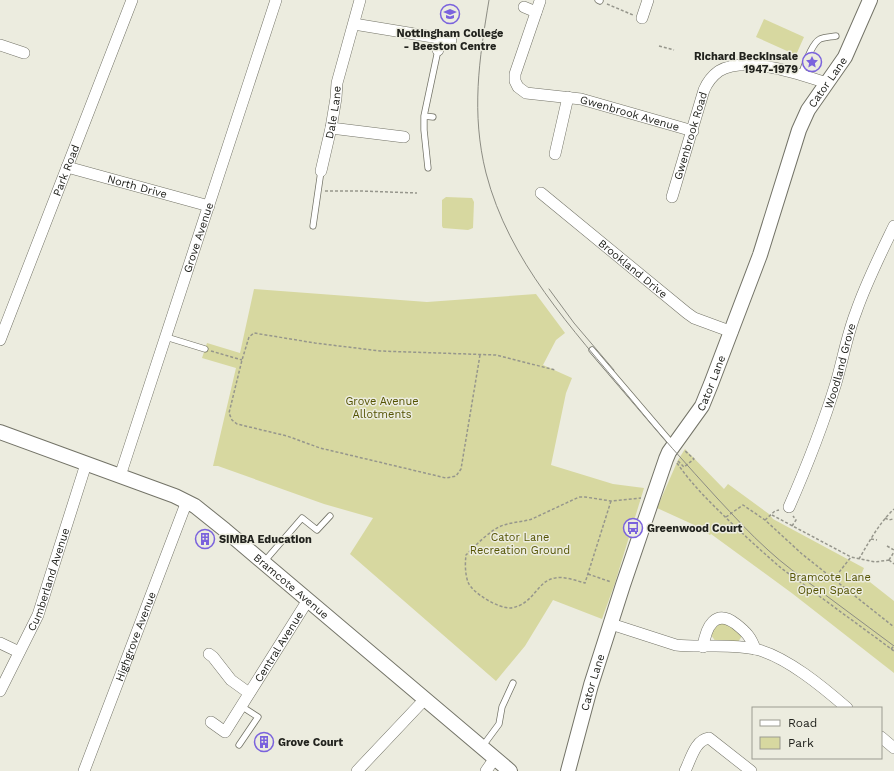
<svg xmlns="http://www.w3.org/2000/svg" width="894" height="771" font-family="'Work Sans',sans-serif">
<rect width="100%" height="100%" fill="#ececdf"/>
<path fill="#d7d8a0" d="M 764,19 L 804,37 L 796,55 L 756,37 Z
M 446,197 L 472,198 L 474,202 L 473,228 L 468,230 L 443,228 L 442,226 L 442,200 Z
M 254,289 L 427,302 L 536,294 L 565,333 L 556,340 L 543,365 L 572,378 L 566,393 L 551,465 L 613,484 L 644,488 L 615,583 L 602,619 L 553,600 L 525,646 L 496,681 L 350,554 L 373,518 L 324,504 L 218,466 L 213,466 L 236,368 L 202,358 L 207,343 L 240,353 Z
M 685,449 L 724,489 L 728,484 L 769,514 L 773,519 L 864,568 L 861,575 L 894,601 L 894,673 L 793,594 L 711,534 L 710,535 L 692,524 L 657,508 L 678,460 Z
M 726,622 L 742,636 L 738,642 L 716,642 L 711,635 C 714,628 717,624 726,622 Z"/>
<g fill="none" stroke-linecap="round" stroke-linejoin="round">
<g stroke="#737367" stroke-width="7">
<path id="service" d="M 598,0 L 600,1
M 801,75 C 805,65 811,44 820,39 C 825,37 831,37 836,36
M 424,116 L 433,117
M 428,168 L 424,130 L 424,116 L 438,50
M 313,226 L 321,171
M 166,337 L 205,349
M 592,350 L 674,446
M 263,563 L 302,518 L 317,530 L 330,516
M 239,745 L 258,717 L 241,706
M 482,747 L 499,724 L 502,707 L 513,683"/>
</g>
<g stroke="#737367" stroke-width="12">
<g id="minor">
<path id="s1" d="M 540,1 L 515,74 L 515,81 L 518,87 L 526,93 L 581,99 L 693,131"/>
<path d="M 524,7 L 536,12"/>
<path d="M 642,18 L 648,0"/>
<path d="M 354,24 L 451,40"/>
<path d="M 0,45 L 24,53"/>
<path d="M 438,50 L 441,38"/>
<path d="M 331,128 L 404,137"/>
<path d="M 555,154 L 568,97"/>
<path id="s2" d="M 67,167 L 209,206"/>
<path id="s3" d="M 321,171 L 331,128 L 336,98 L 337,83 L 360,0"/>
<path id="s4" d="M 541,193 L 687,313 L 694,318 L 732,332"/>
<path id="s5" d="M 672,197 L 704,90 C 707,83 712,76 719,71 C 747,55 799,74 827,83"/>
<path id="s6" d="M 0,340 L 132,0"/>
<path id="s7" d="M 120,476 L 276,0"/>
<path id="s8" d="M 789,507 C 807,466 823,425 836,383 C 843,359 847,335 856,312 C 866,283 880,255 894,226"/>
<path d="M 611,624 L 676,645 C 702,648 729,643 755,649 C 786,656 824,688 847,708"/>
<path d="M 0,643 L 19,652"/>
<path d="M 703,647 C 706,627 715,608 736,624 C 746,632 751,637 755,649"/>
<path d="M 209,654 L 213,657 L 231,680 L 249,693"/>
<path id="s9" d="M 0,691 L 38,615 L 86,464"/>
<path id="s10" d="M 211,722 L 225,732 L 308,600"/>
<path d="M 881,737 L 894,748"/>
<path id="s11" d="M 84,771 L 187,501"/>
<path d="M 357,771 L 425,699"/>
<path d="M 486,771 L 495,758"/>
<path d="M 685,771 C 691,759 695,740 709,738 L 751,771"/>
</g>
</g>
<g stroke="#737367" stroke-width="16">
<g id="tertiary">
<path id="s12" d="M 0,432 L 175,496 L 195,506 L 225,530 L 510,771"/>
<path id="s13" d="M 568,771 L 591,685 L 623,585 L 666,459 L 669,452 L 702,406 L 711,384 L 760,255 L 799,130 L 808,110 L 845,57 L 870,0"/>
</g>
</g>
<path stroke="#96968c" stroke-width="1.5" stroke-dasharray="3 2" stroke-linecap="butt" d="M 607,4 L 633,15
M 659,46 L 674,50
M 325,191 L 361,191 L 417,193
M 211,351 L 242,360
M 480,355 L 461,469 L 456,476 L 446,478 L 320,448 L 287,436 L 237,424 L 232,420 L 229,413 L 242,360 L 249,337 L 254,333 L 315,343 L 380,351 L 496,355 L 555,370
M 678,461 L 684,467 L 694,459 L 684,450
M 677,463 C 688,479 700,492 713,505 C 735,527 758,548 781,568 L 894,651
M 611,501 L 585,583 C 577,581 564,576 555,578 C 536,581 535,604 511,608 C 499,609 472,593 468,582 C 465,574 465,563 466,555 C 475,546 492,528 504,525 C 513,522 523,522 532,519 L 579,497 L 585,497 L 611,501 L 641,498
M 772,515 L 851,557
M 726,517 L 743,505 L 765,520 L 802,554 L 894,627
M 885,518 L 889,520 L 893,519
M 765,520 L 775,511 L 779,510
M 792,526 L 796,520 L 793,516
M 871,539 L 877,540
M 887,546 L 894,550
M 859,559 C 869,542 879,523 894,509
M 889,560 L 894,552
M 889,560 L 894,564
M 588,574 L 611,582
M 833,580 L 851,557 L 875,562 L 889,560
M 891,649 L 894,646"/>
<use href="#service" stroke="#fff" stroke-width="5.5"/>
<use href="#minor" stroke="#fff" stroke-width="11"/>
<use href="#tertiary" stroke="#fff" stroke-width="14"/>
<path stroke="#8c8c83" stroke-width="1" d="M 489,0 C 479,60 471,113 486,173 C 509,262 572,328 629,397 C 657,432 687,465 717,498 C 734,516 750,534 768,550 C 783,564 800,576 816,588 C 842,607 868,627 894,646
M 549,289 L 574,323 L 614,370"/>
</g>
<defs>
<g id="university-ring" transform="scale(1)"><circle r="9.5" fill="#ececdf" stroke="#7a62dd" stroke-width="1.5"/><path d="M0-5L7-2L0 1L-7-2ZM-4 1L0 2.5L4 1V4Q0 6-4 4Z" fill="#7a62dd"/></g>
<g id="sight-ring" transform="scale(1)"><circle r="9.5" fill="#ececdf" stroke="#7a62dd" stroke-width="1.5"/><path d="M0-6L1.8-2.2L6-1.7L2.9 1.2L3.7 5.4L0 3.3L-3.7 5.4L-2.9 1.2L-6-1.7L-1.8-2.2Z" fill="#7a62dd"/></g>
<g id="bus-ring" transform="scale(1)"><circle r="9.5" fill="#ececdf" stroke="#7a62dd" stroke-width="1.5"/><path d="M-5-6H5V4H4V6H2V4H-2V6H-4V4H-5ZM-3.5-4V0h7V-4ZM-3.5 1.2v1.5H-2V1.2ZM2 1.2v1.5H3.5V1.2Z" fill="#7a62dd"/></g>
<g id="building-ring" transform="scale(1)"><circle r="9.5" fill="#ececdf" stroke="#7a62dd" stroke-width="1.5"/><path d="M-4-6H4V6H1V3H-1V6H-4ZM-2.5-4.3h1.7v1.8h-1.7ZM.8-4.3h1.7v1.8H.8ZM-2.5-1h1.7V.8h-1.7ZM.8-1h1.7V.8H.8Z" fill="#7a62dd"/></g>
</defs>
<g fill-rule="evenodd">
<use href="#university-ring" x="450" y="14"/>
<use href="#sight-ring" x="812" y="62"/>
<use href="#bus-ring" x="633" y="528"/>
<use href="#building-ring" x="205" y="539"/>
<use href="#building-ring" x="264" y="742"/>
</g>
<g text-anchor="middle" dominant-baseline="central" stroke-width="3" stroke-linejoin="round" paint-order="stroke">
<g font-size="11" font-weight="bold" fill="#21221d" stroke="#ececdf" text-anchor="start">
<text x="450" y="33" text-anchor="middle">Nottingham College<tspan x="450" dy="13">- Beeston Centre</tspan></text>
<text x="798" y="56" text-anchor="end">Richard Beckinsale<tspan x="798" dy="13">1947-1979</tspan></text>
<text x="647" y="528">Greenwood Court</text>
<text x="219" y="539">SIMBA Education</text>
<text x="278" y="742">Grove Court</text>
</g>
<g font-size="11" fill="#21221d" stroke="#ececdf">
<text stroke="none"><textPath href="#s13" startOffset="740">Cator Lane</textPath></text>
<text stroke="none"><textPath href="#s3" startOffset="60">Dale Lane</textPath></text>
<text stroke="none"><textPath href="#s1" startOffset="207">Gwenbrook Avenue</textPath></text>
<text stroke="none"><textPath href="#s5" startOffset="64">Gwenbrook Road</textPath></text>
<text stroke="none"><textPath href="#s6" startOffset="182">Park Road</textPath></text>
<text stroke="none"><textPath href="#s2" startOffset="73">North Drive</textPath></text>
<text stroke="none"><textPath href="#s7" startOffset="251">Grove Avenue</textPath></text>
<text stroke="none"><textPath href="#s4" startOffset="119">Brookland Drive</textPath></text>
<text stroke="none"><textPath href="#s8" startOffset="150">Woodland Grove</textPath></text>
<text stroke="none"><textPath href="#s13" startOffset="416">Cator Lane</textPath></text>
<text stroke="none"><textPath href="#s9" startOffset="122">Cumberland Avenue</textPath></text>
<text stroke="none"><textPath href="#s12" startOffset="334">Bramcote Avenue</textPath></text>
<text stroke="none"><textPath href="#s11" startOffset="144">Highgrove Avenue</textPath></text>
<text stroke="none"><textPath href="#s10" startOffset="118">Central Avenue</textPath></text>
<text stroke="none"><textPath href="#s13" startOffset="92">Cator Lane</textPath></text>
</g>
<g font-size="11" fill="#545302" stroke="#ececdf">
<text x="382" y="401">Grove Avenue<tspan x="382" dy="13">Allotments</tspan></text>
<text x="520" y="537">Cator Lane<tspan x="520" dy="13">Recreation Ground</tspan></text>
<text x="830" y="577">Bramcote Lane<tspan x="830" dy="13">Open Space</tspan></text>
</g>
</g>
<rect x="752" y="707" width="130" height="52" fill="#ececdf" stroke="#9b9b91"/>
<rect x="760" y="720" width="20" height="6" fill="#ffffff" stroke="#9b9b91"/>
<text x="788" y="727" font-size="12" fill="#21221d">Road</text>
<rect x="760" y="737" width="20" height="12" fill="#d7d8a0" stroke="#9b9b91"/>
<text x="788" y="747" font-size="12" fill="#21221d">Park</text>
</svg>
